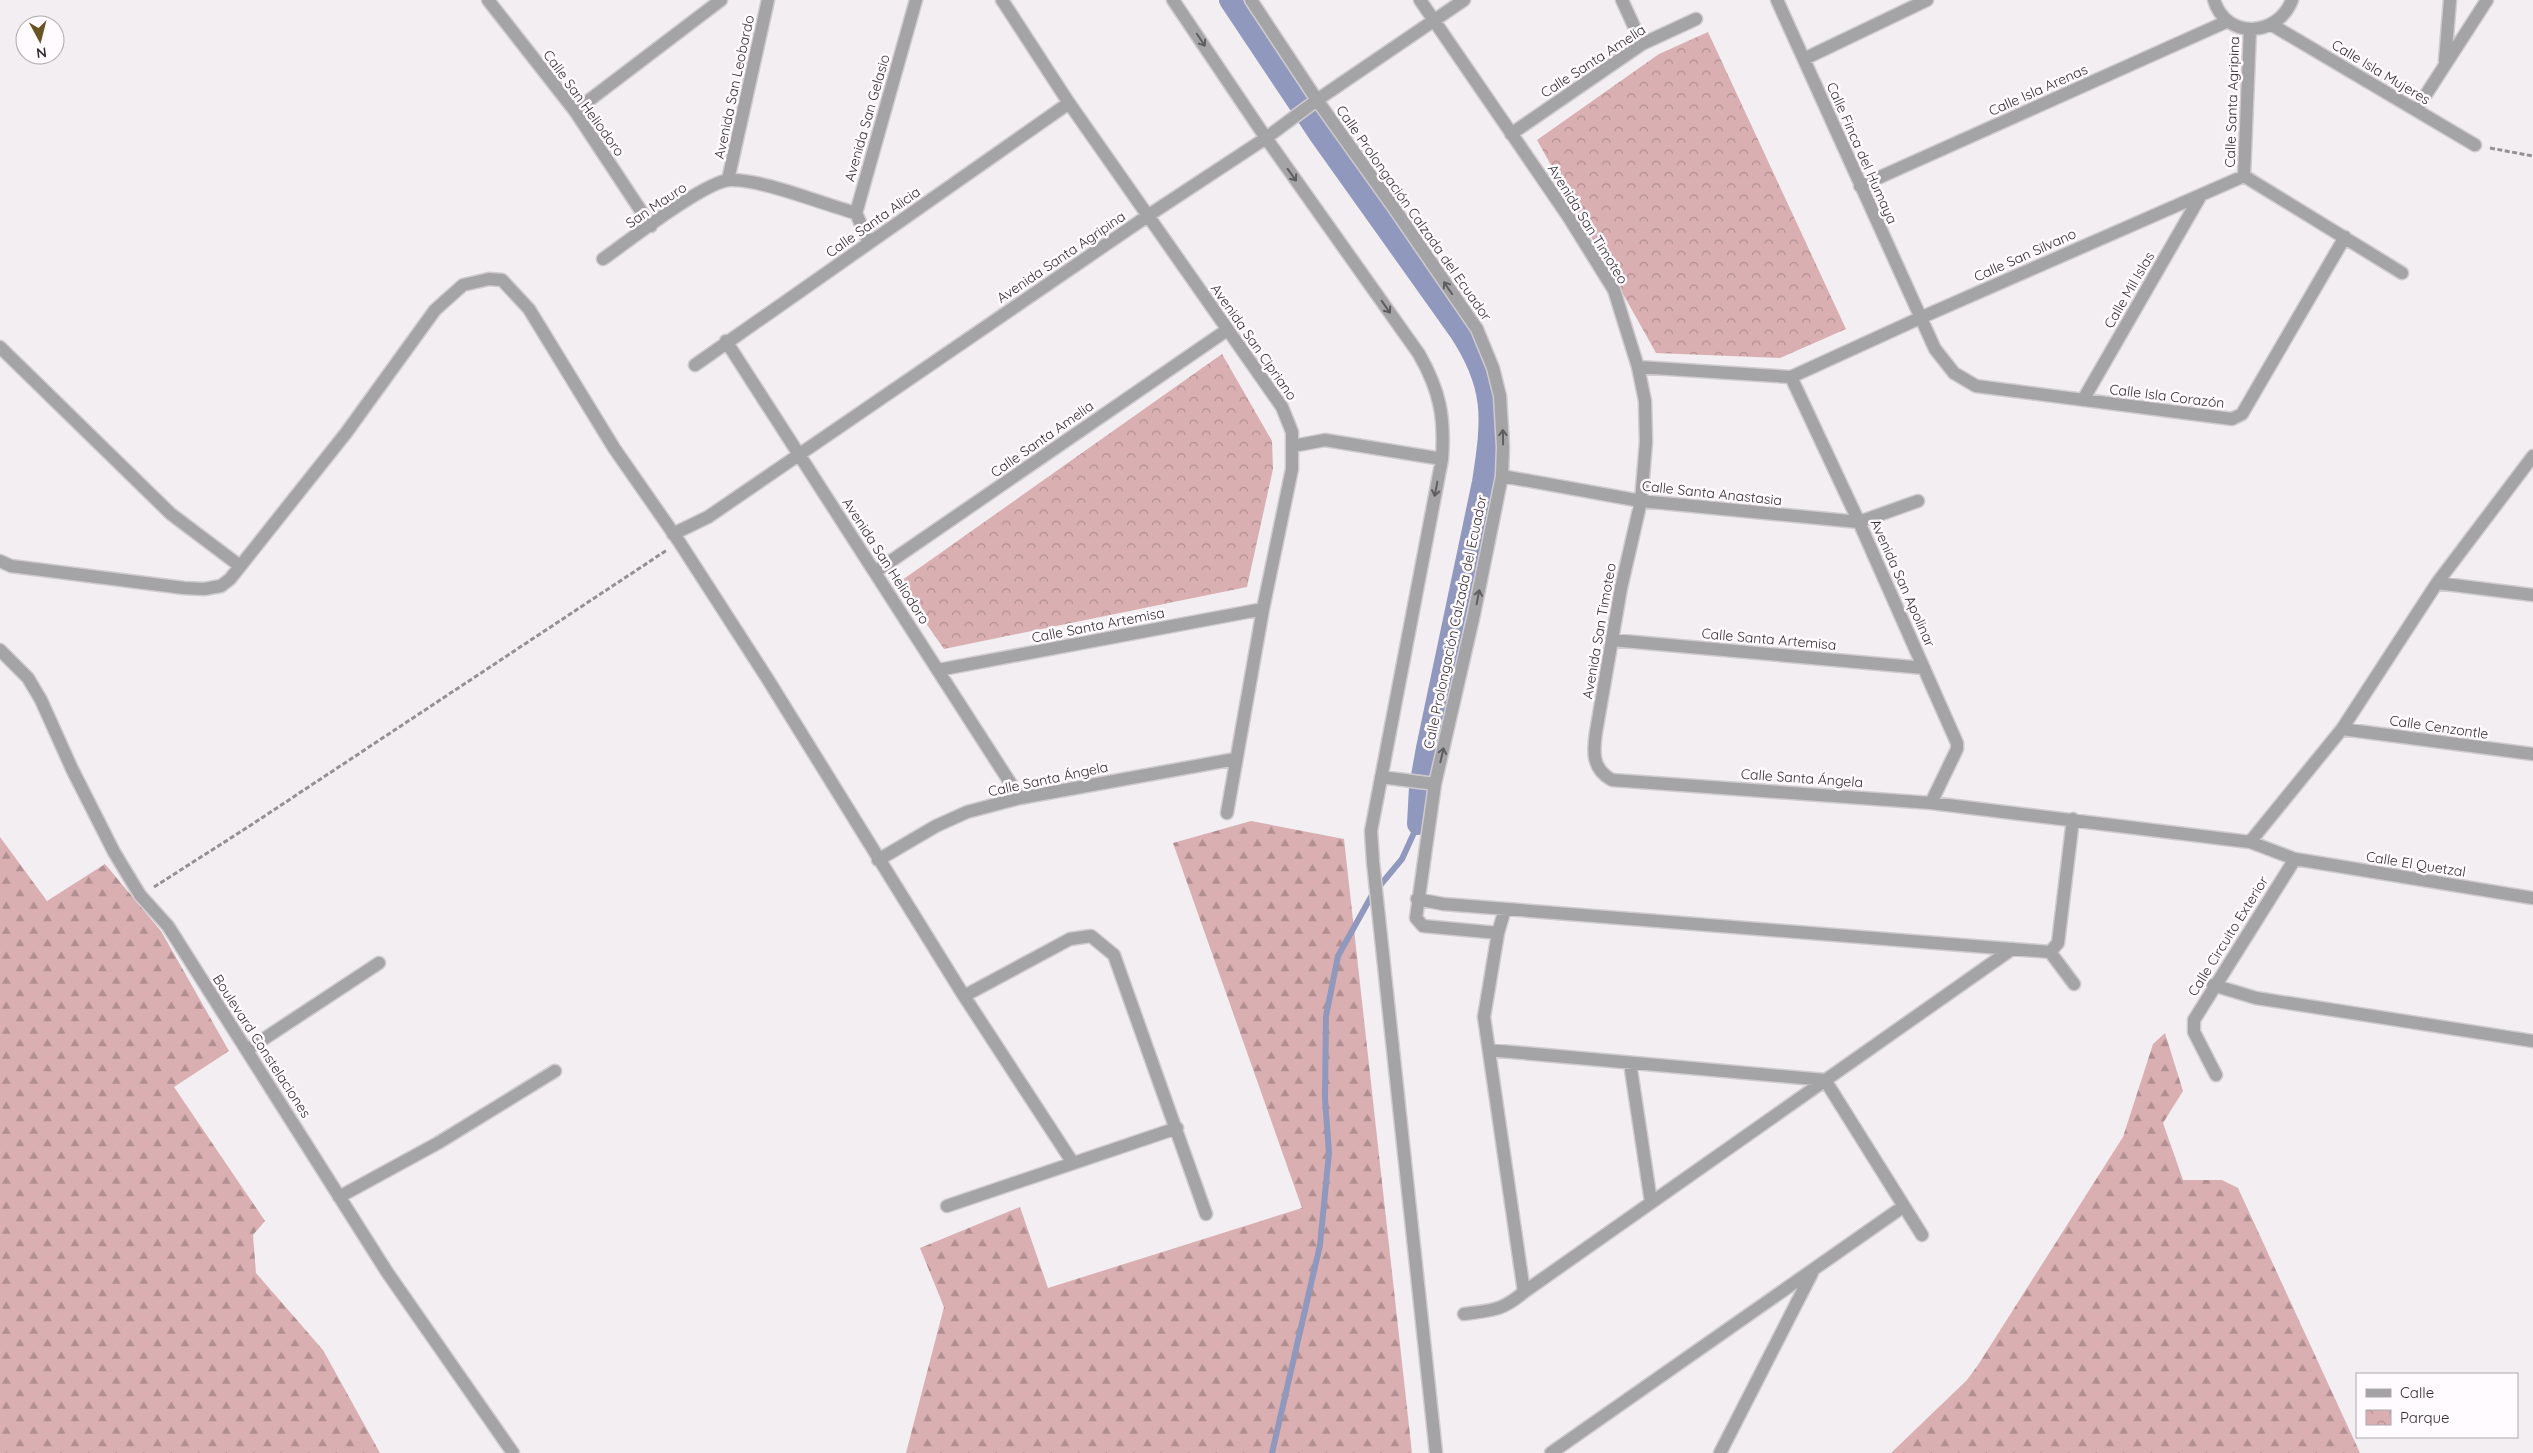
<svg xmlns="http://www.w3.org/2000/svg" width="2533" height="1453" font-family="Quicksand,sans-serif">
<defs>
<pattern id="forest-firs" width="22" height="20" patternUnits="userSpaceOnUse" patternTransform="scale(1.25)"><rect width="22" height="20" fill="#daafb2"/><path d="M5 1l3.5 6h-7zM16 11l3.5 6h-7z" fill="#b18f91"/></pattern>
<pattern id="park-crowns" width="20" height="18" patternUnits="userSpaceOnUse" patternTransform="scale(1.25)"><rect width="20" height="18" fill="#daafb2"/><path d="M2 6a3 3 0 1 1 6 0M12 15a3 3 0 1 1 6 0" fill="none" stroke="#b18f91"/></pattern>
</defs>
<rect width="100%" height="100%" fill="#f2eef2"/>
<path fill="url(#forest-firs)" d="M 1251,821 L 1344,839 L 1412,1453 L 906,1453 L 944,1307 L 920,1248 L 1020,1207 L 1048,1288 L 1302,1208 L 1173,843 Z
M 0,837 L 47,901 L 105,864 L 161,931 L 229,1051 L 174,1087 L 265,1221 L 253,1235 L 256,1273 L 323,1350 L 380,1453 L 0,1453 Z
M 2165,1033 L 2183,1091 L 2163,1123 L 2183,1180 L 2222,1180 L 2238,1188 L 2360,1453 L 1891,1453 L 1967,1380 L 1978,1365 L 2123,1137 L 2153,1044 Z"/>
<path fill="url(#park-crowns)" d="M 1708,32 L 1846,329 L 1780,358 L 1656,353 L 1537,140 L 1659,54 Z
M 1222,354 L 1272,441 L 1273,469 L 1247,587 L 944,649 L 898,583 Z"/>
<g fill="none" stroke-linecap="round" stroke-linejoin="round">
<path stroke="#9198bd" stroke-width="6" d="M 1272,1453 L 1320,1245 L 1329,1153 L 1325,1099 L 1326,1016 L 1338,956 L 1372,895 L 1402,859 L 1418,824"/>
<path stroke="#9198bd" stroke-width="22" d="M 1230,0 L 1318,132 L 1459,330 C 1496,386 1493,418 1483,482 L 1427,748 L 1420,787 L 1418,824"/>
<g stroke="#cfcbcf" stroke-width="15">
<path id="street" d="M 488,0 L 575,111 L 651,226
M 1002,0 L 1069,103 L 1282,407 L 1292,432 L 1292,469 L 1263,609 L 1227,813
M 1173,0 L 1266,138 L 1419,354 C 1440,391 1445,417 1442,459 L 1371,831 L 1373,862 L 1436,1453
M 1251,0 L 1317,100 L 1394,208 L 1477,329 L 1493,368 L 1500,396 L 1503,447 L 1502,476 L 1474,614 L 1435,784 L 1381,777
M 1420,0 L 1568,216 L 1614,290 L 1638,367 L 1645,401 L 1646,442 L 1641,501 L 1621,588 L 1596,732 C 1593,752 1592,769 1612,780 L 1931,803 L 2250,842 L 2295,859 L 2533,898
M 1622,0 L 1642,44
M 1777,0 L 1935,349 L 1954,373 L 1976,386 L 2232,419 L 2242,414 L 2345,237
M 2214,0 C 2226,40 2278,37 2292,0
M 2272,25 L 2475,145
M 1804,59 L 1927,0
M 2445,61 L 2450,0
M 2416,110 L 2487,0
M 575,111 L 721,0
M 1511,134 L 1642,44 L 1696,19
M 2244,176 L 2250,29
M 728,180 L 768,0
M 1860,186 L 2228,21
M 869,243 L 856,213 L 916,0
M 603,259 C 627,242 705,181 730,180 C 762,179 822,204 856,213
M 726,341 L 1020,798
M 0,347 L 171,514 L 240,566
M 695,365 L 1069,103
M 1638,367 L 1791,377 L 1920,318 L 2244,176 L 2402,273
M 1791,377 L 1859,522 L 1957,743 L 1957,749 L 1931,803
M 2083,400 L 2201,195
M 1293,446 L 1325,440 L 1442,459
M 1502,476 L 1641,501 L 1859,522 L 1918,501
M 673,534 L 708,517 L 1149,215 L 1266,138 L 1317,100 L 1464,0
M 0,561 L 11,566 L 184,588 L 204,589 L 221,586 L 230,579 L 346,433 L 435,310 L 463,285 L 489,279 L 502,280 L 529,309 L 614,448 L 678,540 L 767,678 L 964,996 L 1073,1163
M 875,572 L 1227,330
M 2437,583 L 2533,595
M 1612,640 L 1924,668
M 0,650 L 28,678 L 41,700 L 72,769 L 114,852 L 140,895 L 168,926 L 387,1272 L 513,1453
M 938,670 L 1263,609
M 2342,729 L 2533,754
M 1435,784 L 1416,918 L 1423,926 L 1498,933
M 2250,842 L 2342,729 L 2437,583 L 2533,456
M 878,860 L 936,826 L 967,812 L 1020,798 L 1235,759
M 1417,899 L 1443,904 L 2050,952 L 2074,984
M 1505,909 L 1498,933 L 1484,1017 L 1524,1292
M 2050,952 L 2058,943 L 2073,819
M 2213,985 L 2256,998 L 2533,1041
M 964,996 L 1070,939 L 1091,936 L 1114,955 L 1206,1214
M 247,1050 L 379,963
M 1489,1050 L 1825,1080 L 1922,1235
M 1630,1063 L 1651,1202
M 2216,1075 L 2194,1032 L 2194,1020 L 2295,859
M 339,1197 L 438,1143 L 555,1071
M 947,1206 L 1177,1128
M 1464,1314 C 1492,1310 1502,1311 1524,1292 L 2012,949
M 1551,1453 L 1904,1206
M 1720,1453 L 1812,1273"/>
</g>
<path stroke="#949194" stroke-width="3" stroke-dasharray="5 2.5" stroke-linecap="butt" d="M 2490,148 L 2533,156
M 154,887 L 248,827 L 667,550"/>
<use href="#street" stroke="#a4a3a5" stroke-width="12"/>
</g>
<defs><path id="oneway-shaft" d="M-6 0H5M1.5-3L5.5 0L1.5 3" fill="none" stroke-width="1.6" stroke-linecap="round" stroke-linejoin="round" transform="scale(1.25)"/></defs>
<g stroke="#5e5d5f">
<use href="#oneway-shaft" transform="translate(1201 40) rotate(56)"/>
<use href="#oneway-shaft" transform="translate(1292 175) rotate(54)"/>
<use href="#oneway-shaft" transform="translate(1448 288) rotate(-124)"/>
<use href="#oneway-shaft" transform="translate(1386 307) rotate(55)"/>
<use href="#oneway-shaft" transform="translate(1503 437) rotate(-91)"/>
<use href="#oneway-shaft" transform="translate(1436 489) rotate(101)"/>
<use href="#oneway-shaft" transform="translate(1478 597) rotate(-79)"/>
<use href="#oneway-shaft" transform="translate(1442 755) rotate(-77)"/>
</g>
<g text-anchor="middle" dominant-baseline="central" stroke-width="5" stroke-linejoin="round" paint-order="stroke">
<g font-size="14" fill="#302e30" stroke="#fffbff">
<text transform="translate(1593 61) rotate(-33)">Calle Santa Amelia</text>
<text transform="translate(2381 72) rotate(31)">Calle Isla Mujeres</text>
<text transform="translate(734 87) rotate(-78)">Avenida San Leobardo</text>
<text transform="translate(2038 90) rotate(-24)">Calle Isla Arenas</text>
<text transform="translate(2232 102) rotate(-88)">Calle Santa Agripina</text>
<text transform="translate(584 103) rotate(54)">Calle San Heliodoro</text>
<text transform="translate(867 118) rotate(-74)">Avenida San Gelasio</text>
<text transform="translate(1862 153) rotate(66)">Calle Finca del Humaya</text>
<text transform="translate(656 205) rotate(-34)">San Mauro</text>
<text transform="translate(1414 213) rotate(55)">Calle Prolongación Calzada del Ecuador</text>
<text transform="translate(873 222) rotate(-35)">Calle Santa Alicia</text>
<text transform="translate(1588 224) rotate(58)">Avenida San Timoteo</text>
<text transform="translate(2025 255) rotate(-24)">Calle San Silvano</text>
<text transform="translate(1061 257) rotate(-34)">Avenida Santa Agripina</text>
<text transform="translate(2129 290) rotate(-60)">Calle Mil Islas</text>
<text transform="translate(1254 342) rotate(55)">Avenida San Cipriano</text>
<text transform="translate(2167 396) rotate(7)">Calle Isla Corazón</text>
<text transform="translate(1042 439) rotate(-35)">Calle Santa Amelia</text>
<text transform="translate(1712 493) rotate(6)">Calle Santa Anastasia</text>
<text transform="translate(886 561) rotate(57)">Avenida San Heliodoro</text>
<text transform="translate(1903 583) rotate(66)">Avenida San Apolinar</text>
<text transform="translate(1455 622) rotate(-78)">Calle Prolongación Calzada del Ecuador</text>
<text transform="translate(1098 625) rotate(-11)">Calle Santa Artemisa</text>
<text transform="translate(1599 631) rotate(-80)">Avenida San Timoteo</text>
<text transform="translate(1769 639) rotate(5)">Calle Santa Artemisa</text>
<text transform="translate(2439 727) rotate(8)">Calle Cenzontle</text>
<text transform="translate(1802 778) rotate(4)">Calle Santa Ángela</text>
<text transform="translate(1048 779) rotate(-12)">Calle Santa Ángela</text>
<text transform="translate(2416 864) rotate(9)">Calle El Quetzal</text>
<text transform="translate(2228 936) rotate(-58)">Calle Circuito Exterior</text>
<text transform="translate(262 1046) rotate(57)">Boulevard Constelaciones</text>
</g>
</g>
<rect x="2356" y="1373" width="162" height="65" fill="#fffbff" stroke="#aca9ac"/>
<rect x="2366" y="1389" width="25" height="8" fill="#a4a3a5" stroke="#aca9ac"/>
<text x="2400" y="1398" font-size="15" fill="#302e30">Calle</text>
<rect x="2366" y="1410" width="25" height="15" fill="url(#park-crowns)" stroke="#aca9ac"/>
<text x="2400" y="1423" font-size="15" fill="#302e30">Parque</text>
<g transform="translate(40 40) rotate(173)"><circle r="24" fill="#fffbff" stroke="#aca9ac"/>
<path d="M0-4L9 19L0 12L-9 19Z" fill="#695423"/>
<text y="-8" font-size="14" font-weight="bold" text-anchor="middle" fill="#302e30">N</text>
</g>
</svg>
